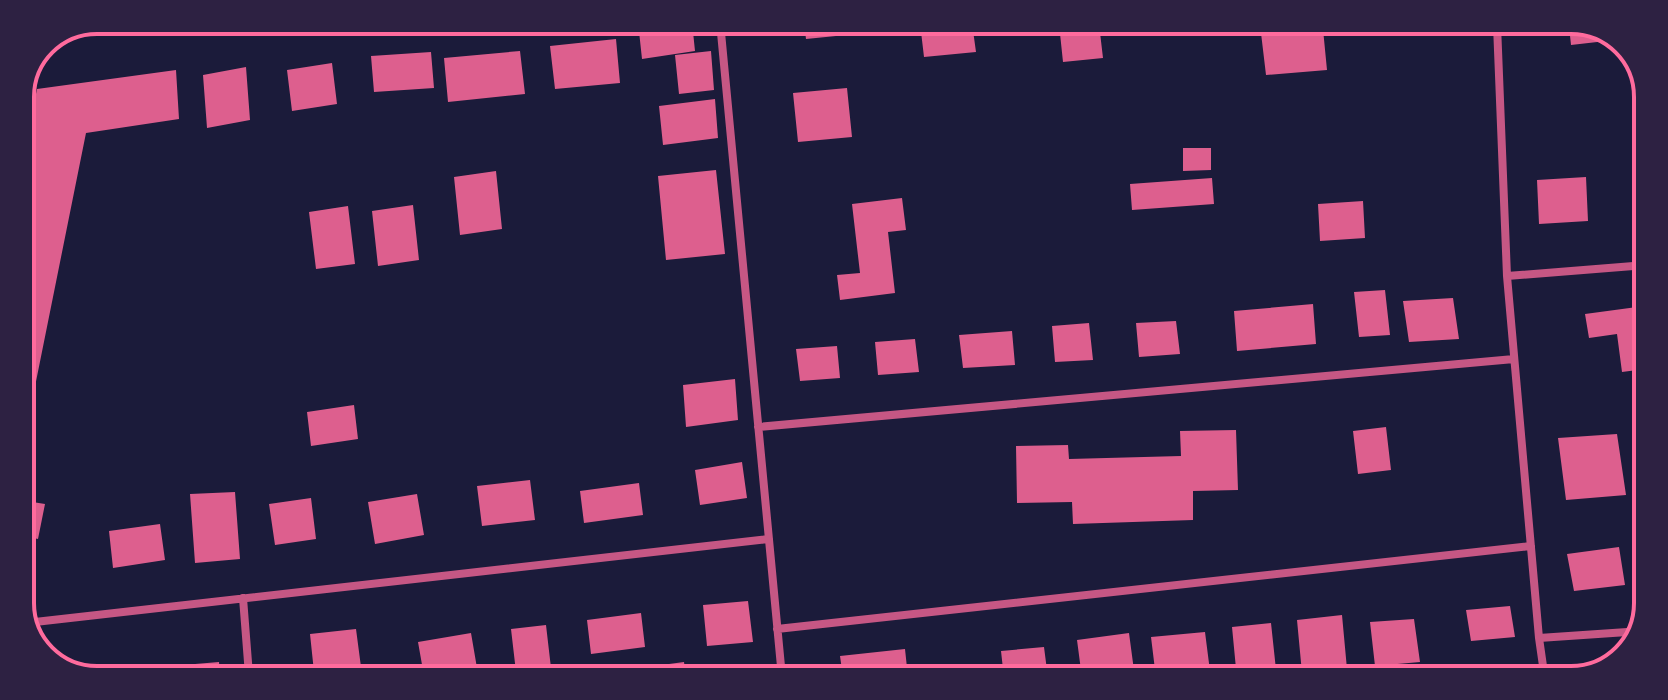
<svg xmlns="http://www.w3.org/2000/svg" width="1668" height="700" font-family="'Open Sans',sans-serif">
<rect width="100%" height="100%" fill="#1b1b3a"/>
<path fill="#dd5f8e" d="M 638,22 L 692,22 L 695,51 L 642,59 Z
M 804,23 L 854,23 L 856,34 L 806,39 Z
M 920,23 L 972,23 L 976,52 L 924,57 Z
M 1059,24 L 1099,24 L 1103,58 L 1063,62 Z
M 1569,26 L 1600,26 L 1604,29 L 1606,41 L 1571,45 Z
M 1323,29 L 1327,70 L 1266,75 L 1261,33 Z
M 616,39 L 620,83 L 555,89 L 550,46 Z
M 520,51 L 525,94 L 448,102 L 444,58 Z
M 711,51 L 714,90 L 679,94 L 675,55 Z
M 431,52 L 434,88 L 374,92 L 371,56 Z
M 332,63 L 337,104 L 292,111 L 287,70 Z
M 246,67 L 250,120 L 207,128 L 203,75 Z
M 176,70 L 179,119 L 86,133 L 20,461 L 20,173 L 37,89 Z
M 1637,86 L 1645,86 L 1648,92 L 1647,139 L 1644,139 Z
M 847,88 L 852,137 L 798,142 L 793,93 Z
M 715,99 L 718,138 L 663,145 L 659,106 Z
M 1183,148 L 1211,148 L 1211,170 L 1183,171 Z
M 716,170 L 725,254 L 666,260 L 658,176 Z
M 496,171 L 502,229 L 460,235 L 454,177 Z
M 1586,177 L 1588,221 L 1539,224 L 1537,180 Z
M 1212,178 L 1214,204 L 1132,210 L 1130,184 Z
M 902,198 L 906,230 L 888,232 L 895,293 L 840,300 L 837,275 L 860,273 L 852,204 Z
M 1363,201 L 1365,238 L 1320,241 L 1318,204 Z
M 413,205 L 419,260 L 378,266 L 372,211 Z
M 348,206 L 355,264 L 316,269 L 309,212 Z
M 1385,290 L 1390,335 L 1359,337 L 1354,292 Z
M 1453,298 L 1459,339 L 1409,342 L 1403,301 Z
M 1313,304 L 1316,344 L 1237,351 L 1234,311 Z
M 1637,307 L 1639,326 L 1645,325 L 1645,369 L 1622,372 L 1617,334 L 1589,338 L 1585,314 Z
M 1176,321 L 1180,354 L 1139,357 L 1136,323 Z
M 1089,323 L 1093,360 L 1055,362 L 1052,326 Z
M 1012,331 L 1015,365 L 963,368 L 959,335 Z
M 915,339 L 919,372 L 878,375 L 875,342 Z
M 837,346 L 840,378 L 800,381 L 796,349 Z
M 735,379 L 738,420 L 686,427 L 683,385 Z
M 354,405 L 358,439 L 311,446 L 307,412 Z
M 1386,427 L 1391,470 L 1358,474 L 1353,431 Z
M 1236,430 L 1238,490 L 1193,491 L 1193,520 L 1073,524 L 1072,502 L 1017,503 L 1016,446 L 1068,445 L 1069,459 L 1181,456 L 1180,431 Z
M 1617,434 L 1626,495 L 1566,500 L 1558,438 Z
M 742,462 L 747,498 L 700,505 L 695,470 Z
M 530,480 L 535,520 L 482,526 L 477,486 Z
M 639,483 L 643,515 L 584,523 L 580,491 Z
M 235,492 L 240,559 L 195,563 L 190,494 Z
M 417,494 L 424,535 L 375,544 L 368,502 Z
M 311,498 L 316,539 L 275,545 L 269,504 Z
M 20,500 L 45,504 L 38,539 L 20,535 Z
M 160,524 L 165,560 L 113,568 L 109,531 Z
M 1619,547 L 1625,585 L 1574,591 L 1567,554 Z
M 748,601 L 753,642 L 707,646 L 703,605 Z
M 1510,606 L 1515,637 L 1471,641 L 1466,610 Z
M 641,613 L 645,647 L 591,654 L 587,620 Z
M 1342,615 L 1347,669 L 1302,673 L 1297,620 Z
M 1414,619 L 1420,662 L 1375,666 L 1370,622 Z
M 1271,623 L 1277,679 L 1237,679 L 1232,627 Z
M 546,625 L 551,668 L 516,672 L 511,629 Z
M 356,629 L 361,667 L 314,672 L 310,634 Z
M 1205,632 L 1211,679 L 1156,678 L 1151,637 Z
M 471,633 L 477,668 L 424,676 L 418,642 Z
M 1129,633 L 1135,678 L 1082,678 L 1077,640 Z
M 1044,647 L 1048,678 L 1004,678 L 1001,651 Z
M 905,649 L 908,677 L 843,677 L 840,656 Z
M 219,662 L 220,675 L 160,675 L 159,667 Z
M 684,662 L 686,677 L 640,676 L 639,668 Z"/>
<g fill="none" stroke-linecap="round" stroke-linejoin="round">
<path stroke="#c65784" stroke-width="8" d="M 720,22 L 782,677
M 1497,25 L 1507,276 L 1539,638 L 1545,680
M 74,29 L 195,20
M 1507,276 L 1646,265
M 758,427 L 1514,359
M 243,598 L 249,675
M 26,623 L 769,539
M 777,629 L 1531,546
M 1539,638 L 1642,631"/>
</g>
<path d="M0 0H1668V700H0ZM97 34H1571A63 63 0 0 1 1634 97V603A63 63 0 0 1 1571 666H97A63 63 0 0 1 34 603V97A63 63 0 0 1 97 34Z" fill="#2d2142" fill-rule="evenodd"/>
<path fill="none" stroke="#ff6b9d" stroke-width="4" d="M97 34H1571A63 63 0 0 1 1634 97V603A63 63 0 0 1 1571 666H97A63 63 0 0 1 34 603V97A63 63 0 0 1 97 34Z"/>
</svg>
